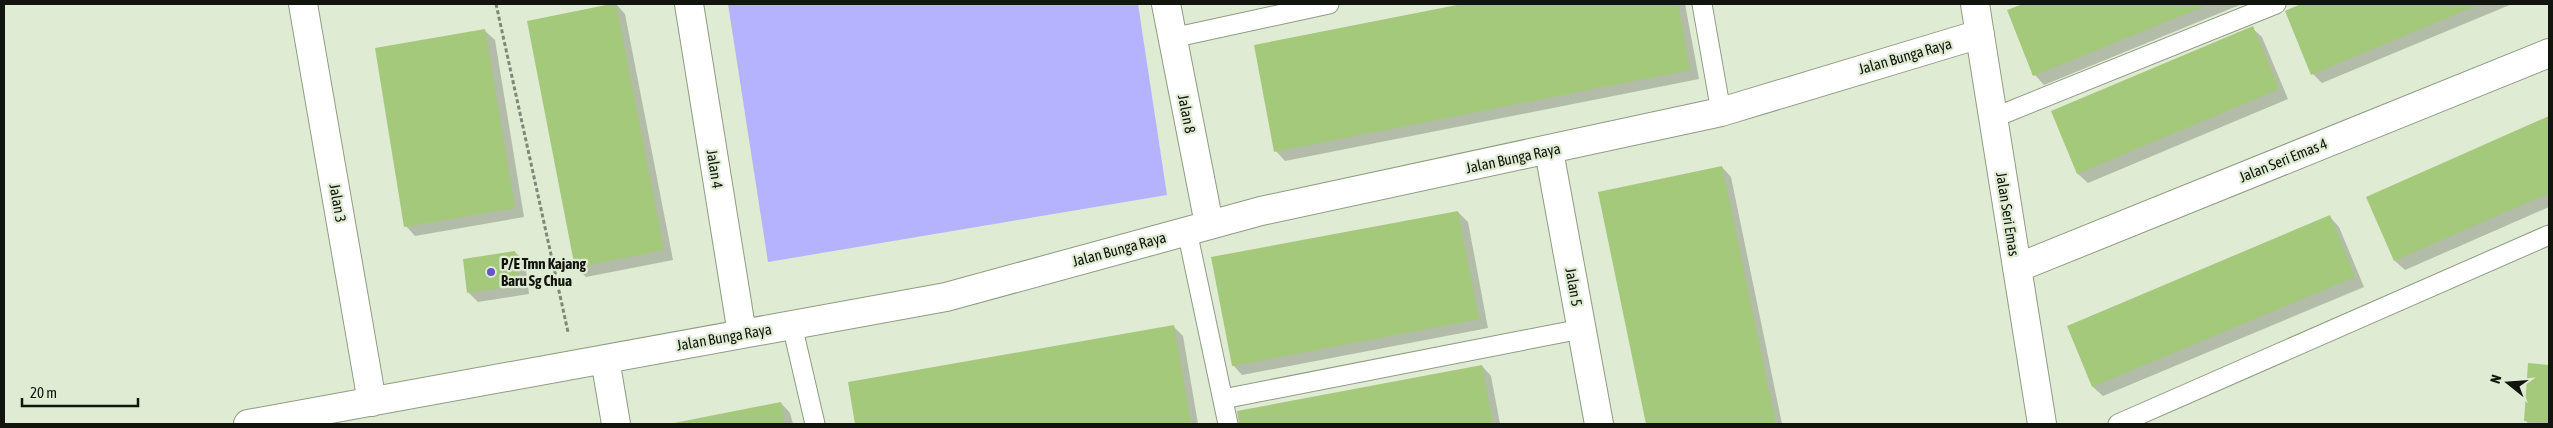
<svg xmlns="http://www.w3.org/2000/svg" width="2553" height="428" font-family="'Asap Condensed',sans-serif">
<rect width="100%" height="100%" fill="#dfebd3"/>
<path fill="#b6b3fe" d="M 728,4 L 1138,4 L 1167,195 L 768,262 Z"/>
<path fill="#0003" d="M 616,4 L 625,14 L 673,260 L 586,277 L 576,267 Z
M 1467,4 L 1685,4 L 1699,79 L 1285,161 L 1276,151 L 1256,46 Z
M 2027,4 L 2242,4 L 2044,85 L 2035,75 L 2009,11 Z
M 2304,4 L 2512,4 L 2322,83 L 2313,74 L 2286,11 Z
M 2252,28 L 2262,37 L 2288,99 L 2088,183 L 2078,174 L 2052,112 Z
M 485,31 L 495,40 L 524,217 L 415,236 L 406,226 Z
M 2549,117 L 2549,207 L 2405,270 L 2395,261 L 2367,197 Z
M 1722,167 L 1731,177 L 1782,424 L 1648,424 L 1600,193 Z
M 1458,212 L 1468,222 L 1488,328 L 1242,375 L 1233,365 Z
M 2330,217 L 2339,227 L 2364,287 L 2103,396 L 2093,387 L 2068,327 Z
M 515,252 L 525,262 L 529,294 L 478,302 L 468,292 Z
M 1173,326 L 1183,336 L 1198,424 L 856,424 L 849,383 Z
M 2530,364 L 2549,366 L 2549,424 L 2529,424 L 2525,420 Z
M 1482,366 L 1491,376 L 1500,424 L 1241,424 L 1239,412 Z
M 781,403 L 790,413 L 793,424 L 676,424 Z"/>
<path fill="#a5c97a" d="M 611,4 L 616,4 L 664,250 L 575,268 L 527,21 Z
M 1462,4 L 1678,4 L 1690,70 L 1274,152 L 1254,45 Z
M 2023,4 L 2210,4 L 2033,76 L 2007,10 Z
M 2301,4 L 2480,4 L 2311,75 L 2285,11 Z
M 2253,26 L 2279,89 L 2077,174 L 2051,111 Z
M 485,29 L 515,208 L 404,227 L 375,48 Z
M 2549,116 L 2549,193 L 2394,261 L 2366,197 Z
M 1722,166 L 1776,424 L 1646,424 L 1598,192 Z
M 1458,211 L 1479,319 L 1232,366 L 1211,257 Z
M 2330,215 L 2355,277 L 2092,387 L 2067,326 Z
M 515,251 L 520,285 L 467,293 L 463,259 Z
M 1174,325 L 1191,424 L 855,424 L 848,382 Z
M 2528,363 L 2549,365 L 2549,422 L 2524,421 Z
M 1482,365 L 1493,424 L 1239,424 L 1237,411 Z
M 781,402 L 785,424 L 674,424 L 674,423 Z"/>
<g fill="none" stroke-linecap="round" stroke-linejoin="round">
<g stroke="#909b84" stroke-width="21">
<path id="lane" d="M 1702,4 L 1721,112
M 1172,38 L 1329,4
M 1993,118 L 2276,4
M 1187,231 L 1228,424
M 792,325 L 815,424
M 1223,399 L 1581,329
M 2118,424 L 2549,235"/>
</g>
<g stroke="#909b84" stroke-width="30">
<path id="street" d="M 303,4 L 372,402
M 689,4 L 742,334
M 1166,4 L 1209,224
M 1975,4 L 2042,424
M 1549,151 L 1599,424
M 2017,268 L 2549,53
M 605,359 L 616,424
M 248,424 L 946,297 L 1261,211 L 1721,112 L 1980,34"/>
</g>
<path stroke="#808878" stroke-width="3" stroke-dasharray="4 2.5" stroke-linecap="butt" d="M 496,4 L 568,332"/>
<use href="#lane" stroke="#fff" stroke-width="19"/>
<use href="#street" stroke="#fff" stroke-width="28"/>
</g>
<circle fill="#6654cd" stroke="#dfebd3" stroke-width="2" cx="491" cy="272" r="5"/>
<g text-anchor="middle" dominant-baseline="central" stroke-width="4.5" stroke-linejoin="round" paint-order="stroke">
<g font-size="15" fill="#11150d" stroke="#dfebd3">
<text transform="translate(1905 56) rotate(-16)">Jalan Bunga Raya</text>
<text transform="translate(1187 114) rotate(79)">Jalan 8</text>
<text transform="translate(1513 158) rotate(-12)">Jalan Bunga Raya</text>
<text transform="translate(2283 160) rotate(-22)">Jalan Seri Emas 4</text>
<text transform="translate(715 169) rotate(81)">Jalan 4</text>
<text transform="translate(338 203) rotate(80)">Jalan 3</text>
<text transform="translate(2008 214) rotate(81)">Jalan Seri Emas</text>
<text transform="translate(1119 249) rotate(-15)">Jalan Bunga Raya</text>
<text transform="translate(1574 287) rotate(80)">Jalan 5</text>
<text transform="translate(724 337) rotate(-10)">Jalan Bunga Raya</text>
</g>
<g font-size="15" font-weight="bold" fill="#11150d" stroke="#dfebd3" text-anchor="start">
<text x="501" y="263">P/E Tmn Kajang<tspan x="501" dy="17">Baru Sg Chua</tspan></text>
</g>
</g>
<rect width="2553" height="428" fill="none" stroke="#11150d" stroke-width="10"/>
<g transform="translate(2508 383) rotate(287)" stroke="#dfebd3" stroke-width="4" paint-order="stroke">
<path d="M0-4L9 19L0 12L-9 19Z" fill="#11150d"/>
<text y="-8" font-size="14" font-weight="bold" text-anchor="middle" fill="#11150d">N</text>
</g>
<path d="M22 398v8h116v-8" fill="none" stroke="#11150d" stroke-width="2.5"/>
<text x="30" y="398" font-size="15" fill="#11150d" stroke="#dfebd3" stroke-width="4" paint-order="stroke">20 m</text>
</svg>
